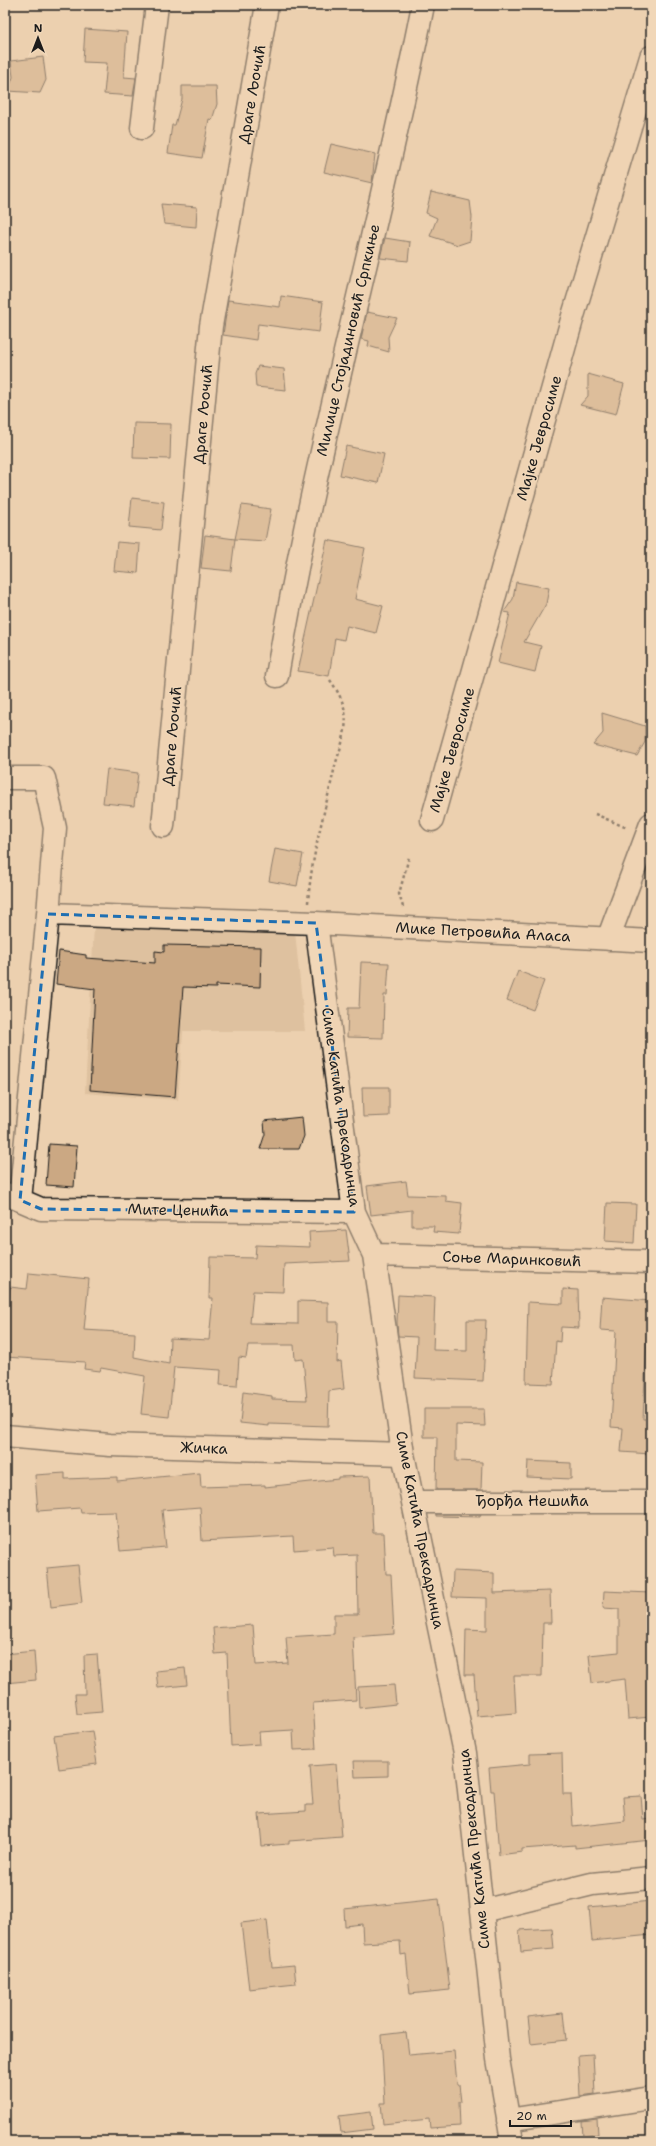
<svg xmlns="http://www.w3.org/2000/svg" width="656" height="2146" font-family="'Shantell Sans',sans-serif">
<rect width="100%" height="100%" fill="#ecd0af"/>
<filter id="ink" filterUnits="userSpaceOnUse"><feTurbulence type="fractalNoise" baseFrequency=".025" numOctaves="2"/><feDisplacementMap in="SourceGraphic" scale="8" xChannelSelector="R" yChannelSelector="G"/><feConvolveMatrix kernelMatrix="1 2 1 2 8 2 1 2 1" color-interpolation-filters="sRGB"/></filter>
<g filter="url(#ink)">
<path fill="#dec19f" d="M 94,926 L 295,932 L 305,1031 L 183,1031 L 178,1100 L 85,1093 Z"/>
<path fill="#cba883" stroke="#1c1c1c" d="M 85,29 L 127,32 L 124,77 L 136,78 L 133,96 L 104,94 L 107,63 L 83,62 Z
M 43,57 L 46,80 L 40,93 L 8,91 L 13,77 L 11,61 Z
M 182,86 L 216,86 L 217,104 L 212,120 L 209,119 L 202,158 L 168,153 L 172,125 L 175,125 L 182,99 Z
M 331,144 L 375,154 L 372,183 L 324,172 Z
M 431,192 L 470,201 L 472,217 L 470,241 L 458,245 L 430,236 L 437,218 L 426,213 Z
M 161,204 L 197,207 L 196,227 L 164,224 Z
M 385,238 L 410,242 L 408,261 L 380,258 Z
M 281,296 L 323,302 L 319,332 L 258,324 L 256,340 L 223,335 L 228,300 L 280,307 Z
M 367,312 L 397,318 L 388,337 L 389,352 L 368,346 L 369,341 L 361,339 Z
M 258,366 L 284,369 L 286,390 L 256,387 L 255,374 Z
M 588,374 L 624,384 L 616,414 L 580,405 L 588,396 Z
M 134,423 L 171,424 L 170,459 L 133,458 Z
M 346,446 L 384,454 L 378,483 L 340,475 Z
M 132,498 L 164,502 L 161,530 L 129,527 Z
M 242,505 L 271,509 L 265,541 L 235,539 Z
M 205,535 L 235,539 L 231,571 L 201,568 Z
M 327,540 L 365,548 L 355,599 L 383,606 L 376,633 L 347,626 L 344,640 L 335,638 L 329,676 L 298,671 Z
M 117,542 L 140,544 L 138,573 L 114,571 Z
M 516,582 L 549,588 L 546,604 L 524,642 L 541,646 L 535,672 L 498,663 L 510,613 L 504,612 L 513,599 Z
M 602,713 L 645,726 L 645,742 L 637,756 L 593,745 L 603,733 Z
M 107,769 L 138,773 L 134,806 L 103,803 Z
M 275,849 L 303,854 L 297,886 L 269,881 Z
M 164,945 L 261,947 L 260,987 L 216,985 L 216,988 L 183,987 L 175,1097 L 90,1090 L 95,989 L 56,984 L 59,951 L 86,955 L 86,958 L 155,963 L 155,951 L 164,952 Z
M 361,962 L 389,963 L 387,995 L 384,995 L 383,1038 L 347,1037 L 348,1008 L 359,1008 Z
M 518,971 L 544,981 L 533,1010 L 507,1000 Z
M 362,1087 L 389,1087 L 389,1116 L 363,1117 Z
M 302,1117 L 304,1136 L 299,1149 L 260,1149 L 265,1134 L 264,1121 Z
M 49,1144 L 77,1146 L 74,1187 L 46,1185 Z
M 406,1181 L 408,1195 L 446,1196 L 446,1201 L 462,1203 L 459,1234 L 433,1232 L 434,1226 L 412,1226 L 412,1210 L 371,1215 L 367,1186 Z
M 607,1203 L 636,1204 L 634,1243 L 605,1241 Z
M 346,1230 L 350,1261 L 284,1264 L 283,1292 L 253,1291 L 250,1323 L 298,1324 L 298,1301 L 328,1302 L 328,1322 L 338,1322 L 337,1362 L 341,1361 L 344,1389 L 329,1391 L 328,1426 L 269,1424 L 269,1426 L 240,1423 L 243,1392 L 272,1396 L 272,1399 L 307,1400 L 303,1359 L 295,1360 L 294,1345 L 248,1345 L 246,1358 L 239,1357 L 237,1386 L 220,1385 L 221,1370 L 174,1367 L 169,1417 L 141,1414 L 145,1376 L 101,1368 L 100,1371 L 84,1369 L 85,1362 L 5,1357 L 5,1313 L 7,1314 L 10,1287 L 27,1289 L 29,1273 L 89,1279 L 84,1330 L 135,1333 L 134,1357 L 169,1364 L 170,1338 L 209,1340 L 213,1298 L 209,1298 L 210,1257 L 255,1258 L 256,1245 L 310,1247 L 309,1232 Z
M 563,1289 L 578,1290 L 579,1328 L 561,1327 L 560,1342 L 556,1341 L 553,1384 L 526,1383 L 528,1302 L 563,1304 Z
M 398,1295 L 435,1297 L 433,1350 L 467,1351 L 467,1320 L 486,1320 L 483,1381 L 415,1378 L 417,1337 L 398,1336 L 397,1323 Z
M 602,1297 L 651,1301 L 651,1336 L 647,1336 L 643,1419 L 651,1419 L 651,1454 L 621,1452 L 623,1428 L 611,1427 L 616,1331 L 600,1330 Z
M 424,1409 L 484,1409 L 485,1426 L 456,1425 L 456,1461 L 482,1462 L 481,1490 L 436,1490 L 437,1437 L 424,1437 Z
M 528,1461 L 571,1463 L 571,1479 L 527,1477 Z
M 65,1473 L 65,1479 L 117,1477 L 117,1481 L 200,1473 L 201,1487 L 265,1485 L 265,1487 L 338,1479 L 338,1477 L 370,1476 L 373,1533 L 384,1533 L 386,1574 L 391,1574 L 394,1634 L 353,1637 L 356,1700 L 313,1703 L 316,1749 L 294,1750 L 293,1730 L 259,1732 L 260,1744 L 231,1746 L 227,1653 L 215,1654 L 213,1628 L 253,1625 L 256,1665 L 288,1663 L 286,1637 L 334,1634 L 334,1614 L 358,1614 L 357,1555 L 334,1556 L 333,1547 L 294,1550 L 293,1536 L 202,1541 L 200,1507 L 162,1510 L 166,1547 L 120,1551 L 116,1512 L 81,1513 L 80,1508 L 38,1511 L 35,1475 Z
M 436,1514 L 481,1514 L 480,1517 L 436,1516 Z
M 78,1565 L 82,1603 L 51,1607 L 47,1568 Z
M 453,1571 L 494,1573 L 494,1593 L 550,1591 L 551,1623 L 543,1623 L 542,1676 L 514,1676 L 516,1713 L 477,1716 L 474,1675 L 465,1675 L 466,1629 L 487,1630 L 487,1598 L 452,1597 Z
M 604,1591 L 651,1593 L 651,1717 L 628,1719 L 625,1679 L 592,1683 L 589,1655 L 619,1652 L 619,1609 L 603,1608 Z
M 34,1651 L 36,1680 L 5,1683 L 5,1654 Z
M 97,1654 L 102,1712 L 77,1714 L 75,1694 L 85,1694 L 84,1655 Z
M 185,1668 L 187,1685 L 158,1688 L 156,1671 Z
M 394,1685 L 396,1704 L 359,1708 L 358,1687 Z
M 92,1731 L 97,1764 L 59,1769 L 54,1736 Z
M 562,1753 L 563,1794 L 571,1794 L 573,1827 L 625,1821 L 623,1797 L 641,1796 L 643,1819 L 651,1818 L 651,1840 L 575,1848 L 575,1845 L 522,1849 L 522,1852 L 499,1855 L 494,1791 L 491,1791 L 489,1768 L 530,1764 L 530,1754 Z
M 354,1761 L 388,1761 L 388,1776 L 355,1777 Z
M 336,1764 L 342,1837 L 289,1841 L 289,1844 L 262,1846 L 259,1814 L 306,1811 L 306,1805 L 313,1805 L 310,1766 Z
M 439,1899 L 450,1990 L 410,1994 L 406,1954 L 401,1955 L 400,1941 L 363,1943 L 362,1924 L 345,1926 L 344,1909 Z
M 651,1901 L 651,1935 L 592,1941 L 589,1907 Z
M 267,1920 L 272,1967 L 294,1965 L 296,1984 L 249,1989 L 241,1923 Z
M 552,1928 L 554,1949 L 521,1952 L 519,1930 Z
M 563,2013 L 566,2040 L 531,2044 L 528,2017 Z
M 406,2032 L 409,2055 L 454,2051 L 457,2084 L 459,2084 L 461,2102 L 459,2102 L 460,2126 L 430,2128 L 429,2119 L 383,2124 L 381,2103 L 385,2103 L 381,2035 Z
M 593,2054 L 595,2094 L 580,2096 L 578,2055 Z
M 371,2112 L 373,2129 L 341,2133 L 339,2116 Z
M 597,2119 L 598,2134 L 583,2137 L 582,2121 Z"/>
<g fill="none" stroke-linecap="round" stroke-linejoin="round">
<g stroke="#1c1c1c" stroke-width="25">
<path id="street" d="M 142,128 L 157,5
M 277,676 C 315,450 379,230 423,5
M 5,778 L 44,778 L 55,828 L 48,914 L 20,1200
M 432,820 L 573,316 L 651,57
M 163,826 L 211,326 L 267,5
M 48,914 L 316,923 L 651,941
M 316,923 L 354,1212 L 374,1255 L 403,1454 L 465,1753 L 498,2059 L 512,2141
M 608,939 L 651,824
M 6,1194 L 41,1209 L 354,1212
M 374,1255 L 651,1262
M 5,1436 L 110,1445 L 403,1454
M 413,1502 L 651,1502
M 482,1911 L 592,1884 L 651,1878
M 508,2120 L 651,2098"/>
</g>
<path stroke="#1c1c1c" stroke-width="2.5" stroke-dasharray="3 3" stroke-linecap="butt" d="M 595,814 L 627,828
M 308,903 C 311,857 325,811 335,766 C 340,748 348,731 345,712 C 343,700 337,690 330,680
M 403,907 L 399,894 L 409,857"/>
<use href="#street" stroke="#f1d7b8" stroke-width="22"/>
</g>
</g>
<path d="M0 0H656V2146H0ZM 48,914 L 316,923 L 354,1212 L 41,1209 L 20,1200 Z" fill="#ecd0af" fill-opacity=".55" fill-rule="evenodd"/>
<path fill="none" stroke="#1f6fb2" stroke-width="3" stroke-dasharray="8 5" stroke-linejoin="round" d="M 48,914 L 316,923 L 354,1212 L 41,1209 L 20,1200 Z"/>
<g text-anchor="middle" dominant-baseline="central" stroke-width="3" stroke-linejoin="round" paint-order="stroke">
<g font-size="15" fill="#1c1c1c" stroke="#f1d7b8">
<text transform="translate(252 94) rotate(-80)">Драге Љочић</text>
<text transform="translate(348 340) rotate(-77)">Милице Стојадиновић Српкиње</text>
<text transform="translate(203 414) rotate(-85)">Драге Љочић</text>
<text transform="translate(539 438) rotate(-74)">Мајке Јевросиме</text>
<text transform="translate(172 736) rotate(-85)">Драге Љочић</text>
<text transform="translate(452 750) rotate(-74)">Мајке Јевросиме</text>
<text transform="translate(483 932) rotate(3)">Мике Петровића Аласа</text>
<text transform="translate(341 1107) rotate(82)">Симе Катића Прекодринца</text>
<text transform="translate(178 1210) rotate(1)">Мите Ценића</text>
<text transform="translate(512 1259) rotate(2)">Соње Маринковић</text>
<text transform="translate(204 1448) rotate(2)">Жичка</text>
<text x="532" y="1501">Ђорђа Нешића</text>
<text transform="translate(420 1530) rotate(79)">Симе Катића Прекодринца</text>
<text transform="translate(474 1849) rotate(-96)">Симе Катића Прекодринца</text>
</g>
</g>
<rect width="656" height="2146" fill="none" stroke="#f1d7b8" stroke-width="20"/>
<rect x="10" y="10" width="636" height="2126" fill="none" stroke="#1c1c1c" stroke-width="1.5" filter="url(#ink)"/>
<g transform="translate(38 38)" stroke="#f1d7b8" stroke-width="3" paint-order="stroke">
<path d="M0-3L7 15L0 10L-7 15Z" fill="#1c1c1c"/>
<text y="-6" font-size="11" font-weight="bold" text-anchor="middle" fill="#1c1c1c">N</text>
</g>
<path d="M510 2120v6h61v-6" fill="none" stroke="#1c1c1c" stroke-width="2"/>
<text x="516" y="2120" font-size="12" fill="#1c1c1c" stroke="#f1d7b8" stroke-width="3" paint-order="stroke">20 m</text>
</svg>
